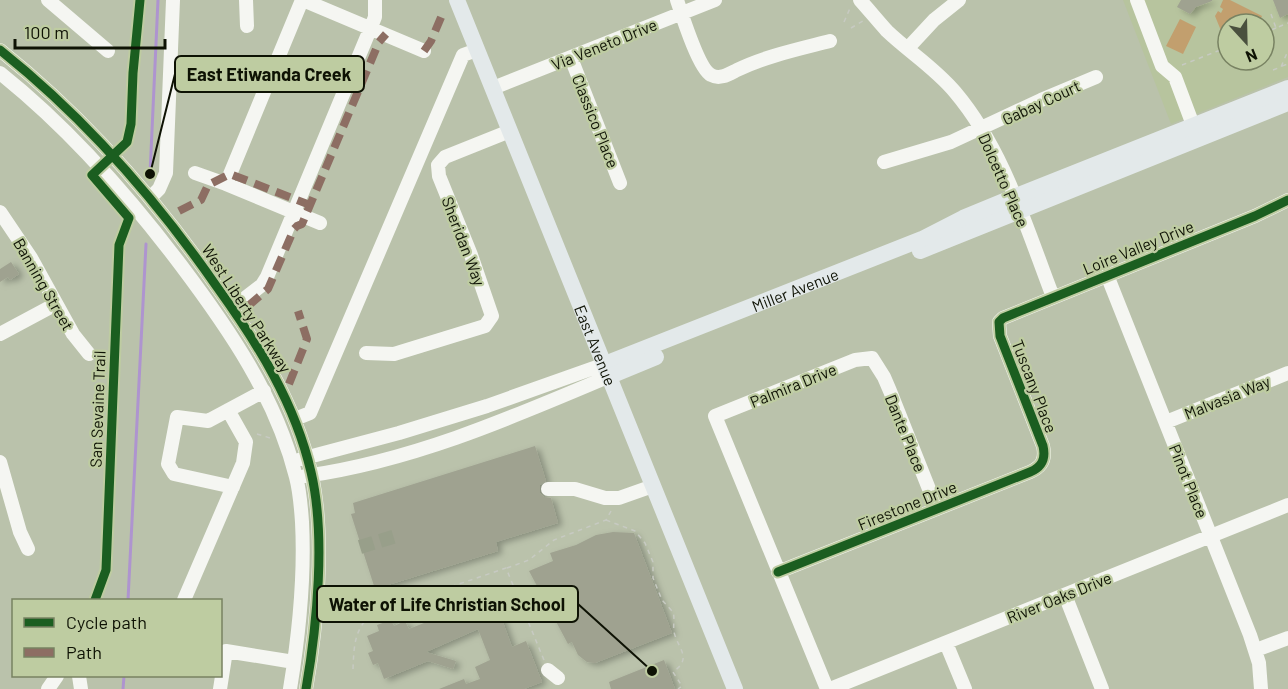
<svg xmlns="http://www.w3.org/2000/svg" width="1288" height="689" font-family="Barlow,sans-serif">
<defs>
<filter id="shadow"><feDropShadow dx="4.5" dy="2.5" stdDeviation="3" flood-color="#0004"/></filter>
</defs>
<rect width="100%" height="100%" fill="#bac2ab"/>
<path fill="#b7c49e" fill-rule="evenodd" d="M 1123,0 L 1288,0 L 1288,77 L 1171,124 ZM 1228,24 L 1264,24 L 1264,60 L 1228,60 Z"/>
<path fill="#c29f6e" d="M 1223,0 L 1230,0 L 1262,16 L 1258,24 L 1228,24 L 1228,36 L 1224,38 L 1215,16 L 1218,11 L 1221,13 L 1223,9 L 1220,7 Z
M 1180,19 L 1196,27 L 1183,54 L 1166,46 Z"/>
<g fill="none" stroke-linecap="round" stroke-linejoin="round">
<path stroke="#ae94cf" stroke-width="3" d="M 150,174 L 158,0
M 128,600 L 146,244
M 123,689 L 124,676"/>
</g>
<path fill="#9fa290" filter="url(#shadow)" d="M 1181,0 L 1212,0 L 1212,1 L 1196,7 L 1190,14 L 1177,7 Z
M 1273,0 L 1288,0 L 1288,14 L 1280,18 Z
M 11,262 L 19,274 L 10,280 L 8,277 L 0,282 L 0,269 Z
M 535,446 L 546,481 L 540,485 L 540,493 L 544,497 L 551,498 L 558,523 L 496,542 L 498,551 L 375,589 L 351,514 L 355,513 L 353,503 Z
M 613,532 L 634,533 L 672,633 L 595,663 L 587,662 L 578,655 L 572,642 L 568,644 L 529,571 L 553,561 L 550,553 L 576,545 L 596,535 Z
M 481,590 L 485,599 L 493,595 L 512,647 L 526,641 L 542,682 L 524,689 L 439,689 L 464,679 L 466,684 L 480,679 L 475,667 L 490,660 L 478,629 L 426,652 L 456,661 L 453,669 L 428,661 L 384,679 L 378,663 L 373,665 L 368,653 L 373,651 L 367,636 L 379,631 L 377,625 L 391,620 L 394,626 L 405,621 L 409,629 L 474,603 L 471,595 Z
M 664,660 L 675,689 L 611,689 L 609,682 Z"/>
<g fill="none" stroke-linecap="round" stroke-linejoin="round">
<path stroke="#989f8a" stroke-width="14" stroke-dasharray="14 7" stroke-linecap="butt" d="M 360,547 L 396,536"/>
<path stroke="#c7cac2" stroke-width="1.5" stroke-dasharray="4.5 4.5" stroke-linecap="butt" d="M 1271,14 L 1276,28 L 1288,23
M 844,22 L 851,6
M 851,28 L 863,21
M 1264,33 L 1276,28 L 1277,30
M 1182,65 L 1228,47
M 1282,66 L 1288,64
M 1273,70 L 1281,67 L 1287,53
M 257,434 L 270,438
M 606,520 L 635,531 L 645,543 L 653,562 L 653,578 L 662,600 L 673,612 C 675,618 673,625 674,632 C 678,649 693,658 673,672 L 682,686 L 678,689
M 507,568 L 529,560 L 554,540 L 606,520 L 611,511
M 353,669 C 354,646 354,627 374,613 L 506,568 L 544,660"/>
<path stroke="#f5f6f2" stroke-width="14" d="M 48,0 L 108,51
M 246,0 L 247,26
M 302,0 L 226,184 L 320,223
M 303,0 L 424,51
M 677,0 C 682,15 699,69 711,75 C 720,80 729,74 737,70 C 766,56 799,49 830,41
M 860,0 C 869,10 878,21 887,31 C 909,52 935,68 955,92 C 1004,150 1026,227 1053,297
M 1137,0 L 1162,66 L 1175,77 L 1193,125
M 908,48 L 934,20 L 959,0
M 0,50 C 84,117 156,199 217,287 C 258,344 295,403 311,472 C 326,535 317,626 306,689
M 571,58 L 620,183
M 0,73 C 69,128 127,194 180,264 C 229,329 276,397 296,477 C 300,492 301,507 302,522 C 305,578 299,634 290,689
M 493,88 L 715,0
M 884,162 L 951,142 L 1041,100 L 1096,77
M 195,173 L 226,184
M 150,198 L 159,189 L 166,173 L 173,0
M 0,212 L 31,258 L 73,334 L 89,354
M 1107,275 L 1250,635 L 1259,663 L 1261,689
M 232,308 L 262,285 L 267,277 L 371,27 L 375,17 L 375,0
M 0,334 L 56,304
M 366,353 L 394,354 L 485,326 L 492,316 L 471,255 L 439,176 L 438,165 L 445,157 L 510,131
M 295,419 L 310,413 L 463,55 L 477,50
M 1166,422 L 1288,373
M 301,459 L 399,433 L 487,406 L 605,364
M 0,462 L 20,532 L 28,549
M 305,476 C 412,461 511,418 610,376
M 233,487 L 174,474 L 168,464 L 177,417 L 208,421 L 264,391
M 548,489 L 575,489 L 605,498 L 619,498 L 653,486
M 778,572 L 1030,472 C 1042,467 1046,459 1043,446 L 1000,336 L 999,322 L 1003,318 L 1255,216 L 1288,200
M 1065,595 L 1102,689
M 184,600 L 243,463 L 246,442 L 228,410
M 946,643 L 965,689
M 1256,650 L 1288,638
M 548,670 L 558,678
M 79,676 L 81,689
M 48,689 L 57,676
M 220,689 L 226,651 L 294,662
M 827,689 L 715,416 L 855,360 L 872,358 L 884,377 L 890,391 L 937,509
M 830,689 L 1288,505"/>
<g stroke="#e3e9ea" stroke-width="16">
<path id="s1" d="M 457,0 L 735,689"/>
<path d="M 920,251 L 1288,103"/>
<path id="s2" d="M 605,364 L 922,239 L 963,218 L 1014,197 L 1288,88"/>
<path d="M 610,376 L 656,357"/>
</g>
<path stroke="#8d6e63" stroke-width="8" stroke-dasharray="15 8" stroke-linecap="butt" d="M 424,51 L 431,41 L 442,15 L 446,13
M 179,211 L 201,200 L 208,185 L 230,174 L 310,205
M 248,306 L 268,289 L 294,229 L 297,226 L 302,224 L 379,42 L 386,34
M 289,384 L 307,339 L 298,311"/>
<g stroke="#becca1" stroke-width="13">
<path id="cycleway" d="M 0,50 C 84,117 156,199 217,287 C 258,344 295,403 311,472 C 326,535 317,626 306,689
M 778,572 L 1030,472 C 1042,467 1046,459 1043,446 L 1000,336 L 999,322 L 1003,318 L 1255,216 L 1288,200
M 95,600 L 106,570 L 119,245 L 129,218 L 92,175 L 127,142 L 131,124 L 133,73 L 140,0"/>
</g>
<use href="#cycleway" stroke="#1b5e20" stroke-width="9"/>
</g>
<g text-anchor="middle" dominant-baseline="central" stroke-width="4.5" stroke-linejoin="round" paint-order="stroke">
<g font-size="16" fill="#0e1204" stroke="#becca1">
<text transform="translate(604 44) rotate(-22)">Via Veneto Drive</text>
<text transform="translate(1041 102) rotate(-25)">Gabay Court</text>
<text transform="translate(596 121) rotate(68)">Classico Place</text>
<text transform="translate(1004 180) rotate(66)">Dolcetto Place</text>
<text transform="translate(464 241) rotate(69)">Sheridan Way</text>
<text transform="translate(1138 247) rotate(-22)">Loire Valley Drive</text>
<text transform="translate(44 284) rotate(60)">Banning Street</text>
<text stroke="none"><textPath href="#s2" startOffset="204">Miller Avenue</textPath></text>
<text transform="translate(247 308) rotate(57)">West Liberty Parkway</text>
<text stroke="none"><textPath href="#s1" startOffset="372">East Avenue</textPath></text>
<text transform="translate(793 385) rotate(-22)">Palmira Drive</text>
<text transform="translate(1035 386) rotate(69)">Tuscany Place</text>
<text transform="translate(1227 397) rotate(-22)">Malvasia Way</text>
<text transform="translate(97 409) rotate(-88)">San Sevaine Trail</text>
<text transform="translate(906 433) rotate(68)">Dante Place</text>
<text transform="translate(1189 481) rotate(68)">Pinot Place</text>
<text transform="translate(907 505) rotate(-22)">Firestone Drive</text>
<text transform="translate(1059 597) rotate(-22)">River Oaks Drive</text>
</g>
</g>
<path fill="none" stroke="#0e1204" stroke-width="2" d="M150 174L175 74M652 671L578 604"/>
<g fill="#0e1204" stroke="#becca1" stroke-width="2">
<circle cx="150" cy="174" r="6"/>
<circle cx="652" cy="671" r="6"/>
</g>
<g fill="#becca1" stroke="#0e1204" stroke-width="2">
<rect x="175" y="56" width="189" height="36" rx="6"/>
<rect x="317" y="586" width="261" height="36" rx="6"/>
</g>
<g font-size="18" text-anchor="middle" font-weight="bold" fill="#0e1204">
<text x="269" y="81">East Etiwanda Creek</text>
<text x="447" y="611">Water of Life Christian School</text>
</g>
<rect x="12" y="599" width="210" height="78" fill="#becca1" stroke="#788262" stroke-width="1.5"/>
<rect x="24" y="618" width="30" height="9" fill="#1b5e20" stroke="#788262" stroke-width="1.5"/>
<text x="66" y="629" font-size="18" fill="#0e1204">Cycle path</text>
<rect x="24" y="648" width="30" height="9" fill="#8d6e63" stroke="#788262" stroke-width="1.5"/>
<text x="66" y="659" font-size="18" fill="#0e1204">Path</text>
<g transform="translate(1246 42) rotate(158)"><circle r="28" fill="#becca1" stroke="#788262" stroke-width="1.5"/>
<path d="M0-4.5L10 22L0 15L-10 22Z" fill="#4a503e"/>
<text y="-9" font-size="16" font-weight="bold" text-anchor="middle" fill="#0e1204">N</text>
</g>
<path d="M15 39v9h150v-9" fill="none" stroke="#0e1204" stroke-width="3"/>
<text x="24" y="39" font-size="18" fill="#0e1204" stroke="#becca1" stroke-width="4.5" paint-order="stroke">100 m</text>
</svg>
